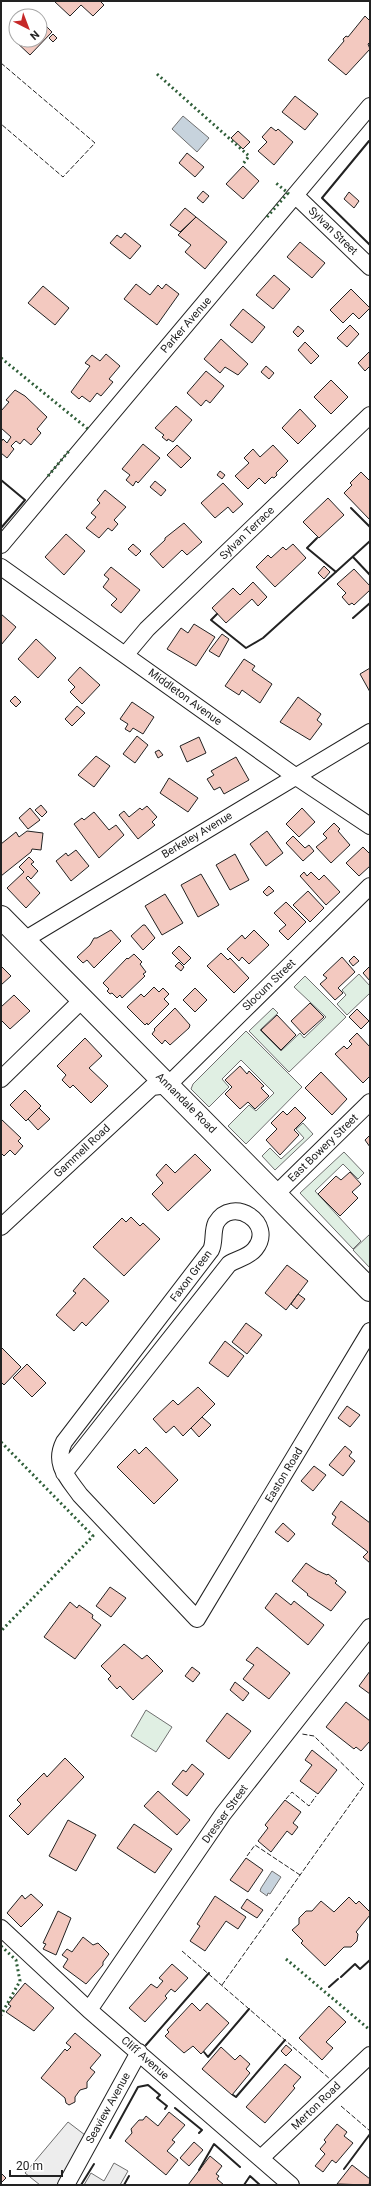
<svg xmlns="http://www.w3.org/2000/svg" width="371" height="2186" font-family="Roboto,sans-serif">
<rect width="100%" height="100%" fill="#fff"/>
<path fill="#e0efe3" stroke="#6f6f6f" d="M 359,974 L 370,986 L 370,993 L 347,1015 L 337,1004 L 346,995 L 342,990 Z
M 305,976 L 346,1017 L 289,1072 L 249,1031 L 273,1008 L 278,1013 L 260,1030 L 281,1051 L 300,1033 L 304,1038 L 326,1017 L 294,987 Z
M 246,1031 L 302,1087 L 246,1144 L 228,1126 L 249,1105 L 256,1111 L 274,1093 L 241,1060 L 222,1079 L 229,1087 L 209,1107 L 191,1089 L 193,1084 Z
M 303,1123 L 313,1134 L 275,1170 L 262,1156 L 270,1148 L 281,1159 L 304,1138 L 296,1129 Z
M 344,1152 L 364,1173 L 358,1179 L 343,1164 L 315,1191 L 361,1241 L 353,1249 L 300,1193 Z
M 370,1234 L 370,1268 L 353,1250 Z
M 146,1710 L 172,1727 L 156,1752 L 131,1736 Z"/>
<path fill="#ededed" stroke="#6f6f6f" d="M 68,2122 L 85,2135 L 57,2185 L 40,2185 L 25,2173 Z
M 114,2163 L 128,2171 L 120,2185 L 84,2185 L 91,2173 L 104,2181 Z"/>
<path fill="#c7d3dd" stroke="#6f6f6f" d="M 183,116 L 209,138 L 197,152 L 172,129 Z
M 272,1871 L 281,1877 L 270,1894 L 268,1893 L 267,1896 L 260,1891 L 261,1888 Z"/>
<path fill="#f3c9c0" stroke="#222" d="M 54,1 L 100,1 L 104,5 L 93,16 L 81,5 L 70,16 Z
M 365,16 L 370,21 L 370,42 L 368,44 L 370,49 L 346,75 L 328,60 L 344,41 L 343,39 L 346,36 L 348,37 Z
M 40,20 L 52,32 L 30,55 L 13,39 L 16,36 L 16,40 L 40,40 Z
M 53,34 L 57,38 L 53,42 L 49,38 Z
M 295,96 L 318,114 L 305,130 L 282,112 Z
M 271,127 L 276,131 L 278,129 L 293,142 L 274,165 L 258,151 L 267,142 L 262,137 Z
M 238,131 L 250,142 L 243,149 L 231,138 Z
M 187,153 L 204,167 L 195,177 L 179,163 Z
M 243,166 L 259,181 L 243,199 L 226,184 Z
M 203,191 L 209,196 L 203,203 L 197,198 Z
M 349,192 L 359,201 L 354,208 L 344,199 Z
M 185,208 L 196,217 L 180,232 L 170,225 Z
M 196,217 L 227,242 L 205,269 L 185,252 L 191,245 L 178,235 Z
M 125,233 L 141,246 L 130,259 L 110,243 L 117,235 L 121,238 Z
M 300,242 L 325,263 L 312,278 L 287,257 Z
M 274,275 L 290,289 L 273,309 L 256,295 Z
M 136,284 L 150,295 L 158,285 L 162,289 L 166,284 L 179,294 L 157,325 L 124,299 Z
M 43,286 L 69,308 L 55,325 L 28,303 Z
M 351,289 L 370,308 L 359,319 L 353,313 L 343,323 L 330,310 Z
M 243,309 L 265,327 L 252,343 L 230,325 Z
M 350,325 L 359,334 L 347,347 L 337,338 Z
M 298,326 L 304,331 L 298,337 L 293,332 Z
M 221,339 L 248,364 L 238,375 L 225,367 L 220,373 L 204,359 Z
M 305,342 L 319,356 L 311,364 L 298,350 Z
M 370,351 L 370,366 L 365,371 L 358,363 Z
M 106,354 L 120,366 L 109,379 L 113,382 L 101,396 L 97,393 L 90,402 L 82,396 L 79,399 L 71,392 L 90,366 L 85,363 L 92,355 L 100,361 Z
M 266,366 L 274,373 L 269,379 L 261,372 Z
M 206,371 L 224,386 L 210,403 L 206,400 L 201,406 L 187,393 Z
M 331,380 L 348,397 L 331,414 L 314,397 Z
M 15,390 L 25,396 L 47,417 L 37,429 L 41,433 L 31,445 L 24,439 L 20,444 L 16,441 L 11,446 L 14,449 L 7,458 L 1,453 L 1,442 L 3,439 L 7,443 L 11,437 L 1,428 L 1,411 L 9,402 L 6,400 Z
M 176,406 L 192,420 L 173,442 L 168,439 L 167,441 L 162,437 L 164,435 L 155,428 Z
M 300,409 L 316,426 L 298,444 L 282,428 Z
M 143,444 L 160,458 L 138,483 L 136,481 L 133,486 L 126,480 L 130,475 L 122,469 Z
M 177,445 L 191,458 L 181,468 L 167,455 Z
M 273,445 L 288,461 L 276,473 L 277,475 L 274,478 L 272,477 L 265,484 L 259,478 L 248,489 L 235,476 L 249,463 L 244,458 L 253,449 L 260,457 Z
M 220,471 L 225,475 L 222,479 L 217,475 Z
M 361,472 L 370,481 L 370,520 L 344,493 L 352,485 L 350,483 Z
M 155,481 L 166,490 L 161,496 L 150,487 Z
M 223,483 L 243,504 L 233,513 L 228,507 L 215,518 L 201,503 Z
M 105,490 L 126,507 L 114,520 L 118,524 L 112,531 L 108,528 L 99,538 L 86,528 L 96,517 L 91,513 L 100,503 L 97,500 Z
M 328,498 L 344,515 L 319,538 L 303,522 Z
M 184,523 L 202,542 L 187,555 L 182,550 L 163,568 L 150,554 L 165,540 L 165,538 Z
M 66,534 L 85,551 L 64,575 L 45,557 Z
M 133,544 L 141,551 L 136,556 L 128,549 Z
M 293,544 L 306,558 L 275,587 L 256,567 L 268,555 L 271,558 L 283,547 L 286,550 Z
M 324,566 L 330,572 L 324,579 L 318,573 Z
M 111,567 L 140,590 L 121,613 L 111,605 L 117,599 L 103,587 L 109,579 L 104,575 Z
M 354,569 L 370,586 L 370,590 L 354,605 L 352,603 L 349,605 L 342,597 L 346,593 L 337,584 Z
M 253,582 L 267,597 L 258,606 L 252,599 L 226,623 L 212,608 L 233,588 L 240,595 Z
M 1,614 L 16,627 L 1,645 Z
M 194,624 L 215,637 L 196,666 L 167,649 L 181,628 L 188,633 Z
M 222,634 L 229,639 L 219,657 L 209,651 Z
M 36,639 L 56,658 L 38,678 L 18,659 Z
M 244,659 L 255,666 L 252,670 L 272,684 L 260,703 L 242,690 L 239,695 L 225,686 Z
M 80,667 L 100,685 L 82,704 L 70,692 L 75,687 L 68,680 Z
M 370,668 L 370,692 L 360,674 Z
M 15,696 L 21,702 L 16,707 L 10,701 Z
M 298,697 L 321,714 L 317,720 L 322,724 L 310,740 L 280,722 Z
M 132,702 L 154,717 L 143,734 L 133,728 L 130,732 L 125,729 L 128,724 L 120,719 Z
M 77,706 L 85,713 L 72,726 L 65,719 Z
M 137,736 L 148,745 L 135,763 L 123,754 Z
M 199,737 L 206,753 L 187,762 L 180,746 Z
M 159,750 L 163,755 L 158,758 L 155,752 Z
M 96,756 L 110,766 L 94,787 L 78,775 Z
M 236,757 L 249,780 L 224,794 L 220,787 L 214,790 L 207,779 L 214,775 L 211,771 Z
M 169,778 L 198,798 L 188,812 L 160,793 Z
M 41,805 L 47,812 L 42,817 L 35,810 Z
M 147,806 L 157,817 L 152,822 L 155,825 L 138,839 L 119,815 L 124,811 L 129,817 L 140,808 L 142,810 Z
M 30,808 L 40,820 L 28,829 L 19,818 Z
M 302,808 L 315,822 L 299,837 L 286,824 Z
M 94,812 L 109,830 L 116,825 L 124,835 L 99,858 L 74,824 L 82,818 L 84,820 Z
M 334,823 L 340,829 L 338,831 L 350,845 L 331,863 L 316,847 L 327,838 L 323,834 Z
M 27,831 L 43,833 L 41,850 L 32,849 L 31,852 L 1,876 L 1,844 L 16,832 L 19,837 Z
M 267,831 L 283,853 L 266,866 L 250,844 Z
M 293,836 L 305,848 L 309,845 L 314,851 L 303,861 L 286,843 Z
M 363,847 L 370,854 L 370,866 L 359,876 L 346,863 Z
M 76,850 L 89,866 L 71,881 L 56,861 L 66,853 L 68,856 Z
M 235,854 L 249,880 L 230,890 L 216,865 Z
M 29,857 L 34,862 L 31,864 L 38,871 L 31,879 L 28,876 L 26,878 L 40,893 L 26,908 L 7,888 L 24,872 L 19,867 Z
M 304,872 L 307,876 L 311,872 L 319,880 L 324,875 L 340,892 L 326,905 L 300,876 Z
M 201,874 L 219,905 L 198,917 L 181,885 Z
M 269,886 L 274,891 L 267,896 L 263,892 Z
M 308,891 L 324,908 L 310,922 L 293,905 Z
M 165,894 L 183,923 L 162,935 L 145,906 Z
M 286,902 L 306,922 L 288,940 L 279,931 L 286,925 L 274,913 Z
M 143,925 L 145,925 L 155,938 L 143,950 L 131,936 Z
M 111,930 L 121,941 L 94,968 L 87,960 L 83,963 L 77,957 L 90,945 L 94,938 L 97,938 Z
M 254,930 L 269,945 L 249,964 L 242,957 L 239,961 L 227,949 L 242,935 L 245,939 Z
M 179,946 L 191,958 L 184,965 L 172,953 Z
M 221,953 L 228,960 L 230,958 L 249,978 L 234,993 L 207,966 Z
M 134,954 L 142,962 L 140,964 L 146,972 L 143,974 L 145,976 L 122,998 L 120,995 L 117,998 L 112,993 L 110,994 L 107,991 L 109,989 L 103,983 L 127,958 L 128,959 Z
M 354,956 L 359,961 L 353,966 L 349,961 Z
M 342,957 L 355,972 L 338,988 L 343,993 L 335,1000 L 320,984 L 327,978 L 323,975 Z
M 179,962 L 184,967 L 181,971 L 175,966 Z
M 1,966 L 11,976 L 1,985 Z
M 370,966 L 370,981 L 363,973 Z
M 154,987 L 159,992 L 163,988 L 169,994 L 164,999 L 169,1004 L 148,1025 L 147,1023 L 145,1025 L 127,1007 L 141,994 L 144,997 Z
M 195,988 L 207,1000 L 195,1012 L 183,1000 Z
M 14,995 L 30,1011 L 10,1029 L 1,1020 L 1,1007 Z
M 310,1003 L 324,1017 L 304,1035 L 291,1021 Z
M 175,1008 L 190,1025 L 189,1028 L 170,1045 L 165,1040 L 162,1044 L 152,1034 L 155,1030 L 154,1029 Z
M 357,1009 L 369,1021 L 361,1029 L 349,1017 Z
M 277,1015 L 296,1035 L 281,1050 L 261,1030 Z
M 357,1033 L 370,1047 L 370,1076 L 363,1083 L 335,1054 L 344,1046 L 347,1049 L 352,1044 L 349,1041 Z
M 85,1038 L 102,1056 L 89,1068 L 108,1086 L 91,1103 L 73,1085 L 70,1088 L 62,1080 L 66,1075 L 57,1066 Z
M 240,1066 L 247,1074 L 249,1071 L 264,1086 L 261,1088 L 269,1096 L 255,1109 L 248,1102 L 240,1109 L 225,1094 L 232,1087 L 225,1080 Z
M 321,1072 L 347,1099 L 332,1115 L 305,1088 Z
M 25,1090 L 41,1106 L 26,1121 L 10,1105 Z
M 295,1107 L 306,1118 L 294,1130 L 299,1135 L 280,1155 L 266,1140 L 277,1129 L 271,1123 L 283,1111 L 287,1115 Z
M 39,1108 L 50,1119 L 38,1130 L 28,1119 Z
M 1,1119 L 21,1138 L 18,1141 L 23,1146 L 15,1155 L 10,1150 L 4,1156 L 1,1153 Z
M 370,1135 L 370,1147 L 365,1140 Z
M 195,1154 L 211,1170 L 168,1211 L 152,1194 L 163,1183 L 156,1175 L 166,1164 L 175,1173 Z
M 350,1172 L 361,1184 L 352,1192 L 358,1198 L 340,1216 L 318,1194 L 336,1176 L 341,1180 Z
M 131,1217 L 140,1226 L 143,1223 L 160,1239 L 124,1276 L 93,1247 L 122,1218 L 126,1222 Z
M 287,1265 L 308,1281 L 286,1310 L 265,1293 Z
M 84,1278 L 109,1301 L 86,1326 L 82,1322 L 74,1331 L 56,1315 L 76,1293 L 73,1291 Z
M 298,1294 L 305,1299 L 297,1309 L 291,1304 Z
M 246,1323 L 262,1335 L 247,1354 L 232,1342 Z
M 225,1341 L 244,1356 L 228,1377 L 209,1363 Z
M 1,1347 L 21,1367 L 4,1385 L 1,1382 Z
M 27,1364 L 46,1383 L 32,1397 L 13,1378 Z
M 198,1387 L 215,1404 L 183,1436 L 174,1426 L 166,1433 L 153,1419 L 173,1400 L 178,1405 Z
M 347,1406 L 360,1415 L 350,1427 L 338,1418 Z
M 202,1417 L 211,1425 L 199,1437 L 191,1428 Z
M 345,1446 L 352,1452 L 349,1456 L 355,1461 L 343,1476 L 329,1465 Z
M 146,1447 L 178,1480 L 154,1504 L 117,1467 L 135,1449 L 139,1454 Z
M 314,1466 L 326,1475 L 313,1491 L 301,1481 Z
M 341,1501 L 370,1523 L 370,1563 L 363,1557 L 368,1552 L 332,1524 L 336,1517 L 332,1514 Z
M 283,1523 L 295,1534 L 288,1542 L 275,1532 Z
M 306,1563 L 318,1571 L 327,1575 L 328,1574 L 337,1581 L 335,1583 L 346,1592 L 331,1611 L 307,1595 L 308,1594 L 292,1581 Z
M 110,1587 L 126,1598 L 111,1617 L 96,1606 Z
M 276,1593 L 291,1605 L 294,1601 L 324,1625 L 308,1645 L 265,1608 Z
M 70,1602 L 77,1608 L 79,1605 L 93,1615 L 92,1618 L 101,1625 L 75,1659 L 44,1637 Z
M 124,1644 L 142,1659 L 147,1655 L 163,1671 L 133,1700 L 120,1686 L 117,1689 L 108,1679 L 111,1676 L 101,1666 Z
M 257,1647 L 290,1673 L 269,1699 L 243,1679 L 254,1665 L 246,1660 Z
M 192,1667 L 200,1673 L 193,1682 L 185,1676 Z
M 370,1671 L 370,1694 L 359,1686 Z
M 235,1682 L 249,1693 L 243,1701 L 230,1690 Z
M 346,1702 L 370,1721 L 370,1741 L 361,1751 L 356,1747 L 354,1749 L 326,1727 Z
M 227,1713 L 251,1731 L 229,1759 L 206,1741 Z
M 312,1750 L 337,1770 L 318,1794 L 300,1781 L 312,1765 L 305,1760 Z
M 65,1758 L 84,1777 L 28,1835 L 9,1816 L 21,1804 L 17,1800 L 44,1773 L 47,1777 Z
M 192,1764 L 204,1774 L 187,1796 L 172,1784 L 183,1770 L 186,1772 Z
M 158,1791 L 190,1820 L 177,1835 L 144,1806 Z
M 285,1800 L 301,1812 L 293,1823 L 298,1827 L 292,1835 L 287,1831 L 271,1852 L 258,1841 L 268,1828 L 265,1825 Z
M 68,1820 L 96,1835 L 76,1871 L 49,1856 Z
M 134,1824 L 172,1849 L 155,1873 L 117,1848 Z
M 246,1858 L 263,1870 L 248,1892 L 230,1880 Z
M 31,1894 L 43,1905 L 21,1927 L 7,1913 L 22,1895 L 25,1899 Z
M 215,1896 L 246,1917 L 238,1929 L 226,1921 L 205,1951 L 190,1941 L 200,1926 L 197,1924 Z
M 349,1897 L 356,1904 L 359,1901 L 370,1912 L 370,1915 L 356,1932 L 358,1934 L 357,1941 L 351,1947 L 344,1947 L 325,1966 L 301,1943 L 303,1941 L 292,1930 L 299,1924 L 299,1918 L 306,1911 L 312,1911 L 321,1901 L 334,1912 Z
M 247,1899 L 263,1910 L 257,1918 L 241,1908 Z
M 58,1911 L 71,1918 L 56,1955 L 43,1949 L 46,1944 L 43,1943 Z
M 83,1937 L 93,1945 L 98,1943 L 109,1954 L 103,1962 L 103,1965 L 86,1984 L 63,1967 L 68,1959 L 62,1955 L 67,1949 L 72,1952 Z
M 172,1964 L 188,1978 L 175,1992 L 171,1989 L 165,1996 L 167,1998 L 145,2022 L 129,2008 L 151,1984 L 157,1988 L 163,1981 L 159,1978 Z
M 25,1983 L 54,2008 L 34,2031 L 6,2012 L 11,2006 L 8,2004 Z
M 192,2003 L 200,2011 L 207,2003 L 229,2023 L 201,2054 L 193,2046 L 184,2053 L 165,2036 L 169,2032 L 167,2030 Z
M 329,2006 L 346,2022 L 326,2042 L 333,2048 L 322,2060 L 299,2038 Z
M 75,2033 L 101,2055 L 90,2068 L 95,2072 L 87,2082 L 87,2088 L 80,2090 L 75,2097 L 75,2102 L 69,2105 L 66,2103 L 65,2098 L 41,2078 L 65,2049 L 67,2051 L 71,2047 L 66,2043 Z
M 286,2045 L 292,2050 L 286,2056 L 281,2051 Z
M 221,2047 L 235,2060 L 240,2055 L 250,2064 L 246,2069 L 250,2073 L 232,2095 L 202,2069 Z
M 285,2064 L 301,2077 L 293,2086 L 295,2088 L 265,2123 L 246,2107 Z
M 169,2112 L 185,2125 L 172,2140 L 175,2142 L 167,2151 L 178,2160 L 166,2175 L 125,2141 L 132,2133 L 131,2129 L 139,2120 L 143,2120 L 146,2116 L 158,2126 Z
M 337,2124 L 347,2132 L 344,2136 L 353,2143 L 336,2163 L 332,2160 L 323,2172 L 315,2166 L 325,2154 L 320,2149 L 326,2142 L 324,2140 Z
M 194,2142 L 203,2150 L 189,2166 L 180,2158 Z
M 210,2156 L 222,2166 L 216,2174 L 219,2176 L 217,2179 L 224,2185 L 188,2185 Z
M 352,2165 L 370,2179 L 369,2185 L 337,2184 Z
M 1,2173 L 6,2178 L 1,2183 Z"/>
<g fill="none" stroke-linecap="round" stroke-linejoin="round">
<g stroke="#222" stroke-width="18">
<path id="street" d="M 296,196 L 370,267
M 1,545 L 370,106
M 1,567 L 295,776 L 370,826
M 126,654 L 147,629 L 370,415
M 24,940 L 370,732
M 1,1079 L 83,999
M 276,1194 L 370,1102
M 1,1227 L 152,1087 L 168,1085 L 370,886
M 64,1473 L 229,1264 C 237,1259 249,1257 255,1249 C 276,1223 232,1195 216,1223 C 212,1232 215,1242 211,1250 L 64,1442 C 53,1464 67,1477 80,1495 L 197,1619 L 370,1331
M 1,1928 L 89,2010 L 291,2185
M 89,2010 L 223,1814 L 370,1627
M 261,2158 L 370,2055
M 66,2185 L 139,2052"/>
</g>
<g stroke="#222" stroke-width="24">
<path id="secondary" d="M 1,917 L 370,1290"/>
</g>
<use href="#street" stroke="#fff" stroke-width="16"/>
<use href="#secondary" stroke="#fff" stroke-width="22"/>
<path stroke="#2f5e38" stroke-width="3" stroke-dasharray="2 3" stroke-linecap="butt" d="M 157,74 L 249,156 L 243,164
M 267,217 L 288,193 L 276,183
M 1,358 L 88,429
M 48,476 L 69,451
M 1,1442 L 93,1536 L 1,1631
M 1,1946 L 16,1960 L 20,1981 L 1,2015
M 286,1959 L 370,2030"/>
<path stroke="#222" stroke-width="1" stroke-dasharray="5 2" stroke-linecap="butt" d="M 1,63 L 95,143 L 63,177 L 1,124
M 286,1799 L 292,1792 L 309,1806 L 316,1796
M 247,1856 L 255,1845 L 300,1875
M 182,1951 L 330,2079
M 222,1985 L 364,1785 L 314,1736 L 302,1734
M 341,2106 L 370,2131"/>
<path stroke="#222" stroke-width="2" d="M 369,141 L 322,198 L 370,245
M 1,480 L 25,500 L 1,528
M 351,508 L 370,527
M 317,538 L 307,548 L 336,572
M 353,557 L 370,575
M 217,614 L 211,620 L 246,648 L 263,638 L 370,541
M 353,618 L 370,603
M 341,1977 L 355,1964 L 360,1969 L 370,1960
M 329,1987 L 338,1979
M 146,2045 L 209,1973
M 204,2052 L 208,2057 L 249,2009
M 233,2095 L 236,2097 L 285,2040
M 175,2108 L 202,2130 L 199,2133
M 110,2138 L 138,2087 L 148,2085 L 160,2095 L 157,2098 L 167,2106 L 165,2109
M 344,2169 L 370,2134
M 199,2170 L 214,2144 L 240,2167
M 81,2185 L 94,2164
M 124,2185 L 129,2176
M 244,2185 L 250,2176 L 260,2185"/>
</g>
<g text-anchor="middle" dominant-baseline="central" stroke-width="3" stroke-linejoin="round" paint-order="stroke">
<g font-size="11" fill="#222" stroke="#fff">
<text transform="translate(333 231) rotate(44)">Sylvan Street</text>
<text transform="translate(186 325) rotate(-49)">Parker Avenue</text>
<text transform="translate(247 533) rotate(-44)">Sylvan Terrace</text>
<text transform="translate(185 697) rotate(36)">Middleton Avenue</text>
<text transform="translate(197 835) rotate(-31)">Berkeley Avenue</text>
<text transform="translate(269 985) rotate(-44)">Slocum Street</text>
<text transform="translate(186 1103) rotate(45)">Annandale Road</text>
<text transform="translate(323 1148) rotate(-44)">East Bowery Street</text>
<text transform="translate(82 1151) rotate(-43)">Gammell Road</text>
<text transform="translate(191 1276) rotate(-53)">Faxon Green</text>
<text transform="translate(284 1475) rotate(-59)">Easton Road</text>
<text transform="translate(225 1814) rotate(-54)">Dresser Street</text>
<text transform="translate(145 2058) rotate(41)">Cliff Avenue</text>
<text transform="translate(316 2106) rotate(-44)">Merton Road</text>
<text transform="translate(108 2108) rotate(-61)">Seaview Avenue</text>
</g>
</g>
<rect width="371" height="2186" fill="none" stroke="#222222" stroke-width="4"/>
<g transform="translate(28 28) rotate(138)"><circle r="19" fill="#ffffff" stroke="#a7a7a7"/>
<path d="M0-3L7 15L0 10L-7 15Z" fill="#c62828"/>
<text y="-6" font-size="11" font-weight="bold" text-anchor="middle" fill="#222222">N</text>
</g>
<path d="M10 2170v6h52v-6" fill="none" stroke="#222222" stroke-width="2"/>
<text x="16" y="2170" font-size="12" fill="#222222" stroke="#ffffff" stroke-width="3" paint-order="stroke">20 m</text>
</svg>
